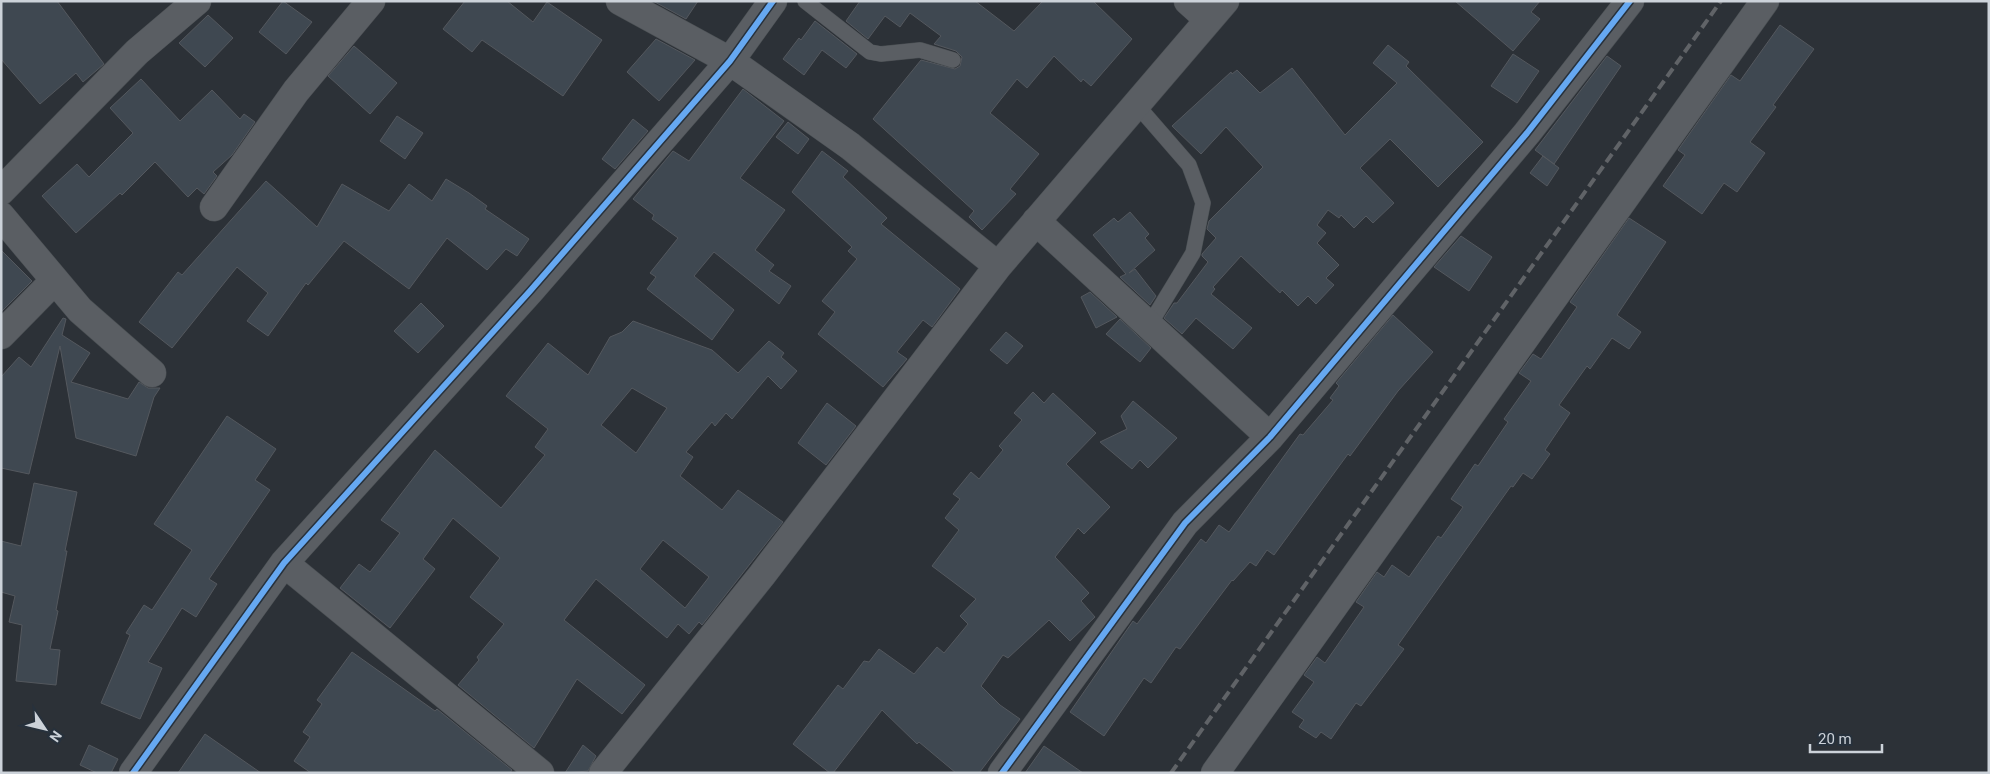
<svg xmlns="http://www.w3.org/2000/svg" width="1990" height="774" font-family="Roboto,sans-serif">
<rect width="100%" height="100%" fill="#2c3137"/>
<path fill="#3f4851" stroke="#54585e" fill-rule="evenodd" d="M 1,1 L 57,1 L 104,64 L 83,82 L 76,73 L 40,104 L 1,59 Z
M 283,1 L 312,22 L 286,54 L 259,32 Z
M 465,1 L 507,1 L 533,22 L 547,2 L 602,40 L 563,96 L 482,40 L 472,52 L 443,29 Z
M 653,1 L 698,1 L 686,19 Z
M 860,1 L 975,1 L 1014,31 L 1043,1 L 1093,1 L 1132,39 L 1091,86 L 1083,79 L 1081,82 L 1054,56 L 1027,88 L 1017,79 L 990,113 L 1039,154 L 1010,189 L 1016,194 L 982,230 L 969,217 L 974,211 L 873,119 L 921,60 L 955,69 L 960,66 L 962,57 L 956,51 L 934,44 L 941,36 L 910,13 L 900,27 L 885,16 L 868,39 L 846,21 Z
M 1455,1 L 1540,1 L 1531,12 L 1540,19 L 1513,51 Z
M 208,15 L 233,38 L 205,67 L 179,43 Z
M 815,21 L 857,54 L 846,68 L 822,50 L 804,75 L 783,59 L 799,38 L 801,40 Z
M 1780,25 L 1814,49 L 1773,105 L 1776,107 L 1750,142 L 1765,153 L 1737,192 L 1724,183 L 1702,214 L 1663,186 L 1685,155 L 1678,150 L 1731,75 L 1740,81 Z
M 656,39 L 695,60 L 659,101 L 627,72 Z
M 1388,45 L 1409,62 L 1406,66 L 1483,142 L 1438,187 L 1390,139 L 1360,168 L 1394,203 L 1373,223 L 1366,216 L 1354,228 L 1341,215 L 1339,218 L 1328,210 L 1317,225 L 1326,233 L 1317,243 L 1339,265 L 1326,278 L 1334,285 L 1316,304 L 1308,296 L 1298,306 L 1282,290 L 1280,293 L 1241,256 L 1213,287 L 1215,289 L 1211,294 L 1252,328 L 1233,349 L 1196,318 L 1182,334 L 1164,318 L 1174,303 L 1177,303 L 1208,262 L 1202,256 L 1202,254 L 1216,238 L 1207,229 L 1209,221 L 1263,167 L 1226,127 L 1201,154 L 1172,126 L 1231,72 L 1232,74 L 1237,70 L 1260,93 L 1292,68 L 1345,135 L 1397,83 L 1373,63 Z
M 354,46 L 397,83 L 370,114 L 328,76 Z
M 1513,54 L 1539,71 L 1517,103 L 1491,86 Z
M 1607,56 L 1621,66 L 1554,164 L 1535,150 Z
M 141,79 L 180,121 L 212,90 L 240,119 L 244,114 L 255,122 L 232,155 L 213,172 L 217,176 L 204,194 L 197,188 L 188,197 L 155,162 L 122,195 L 120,193 L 76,233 L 42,196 L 77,164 L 89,177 L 133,133 L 110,108 Z
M 743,89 L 784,121 L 740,178 L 785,210 L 755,250 L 774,265 L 769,271 L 791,286 L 779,304 L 714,252 L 694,276 L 734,310 L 712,340 L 647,289 L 656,277 L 650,273 L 678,238 L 652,219 L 654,215 L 633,199 L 673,151 L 689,161 Z
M 397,116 L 423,133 L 405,159 L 380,141 Z
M 633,119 L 648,131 L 615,169 L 602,159 Z
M 788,122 L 809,139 L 798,154 L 776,137 Z
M 822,151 L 848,171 L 843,177 L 887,218 L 881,224 L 960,289 L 932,327 L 923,320 L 897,352 L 907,359 L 883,387 L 818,334 L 835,312 L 822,301 L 857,259 L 848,251 L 852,247 L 792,192 Z
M 1543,156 L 1559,168 L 1547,186 L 1530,173 Z
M 446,179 L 469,193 L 487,206 L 485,209 L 529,239 L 517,256 L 506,249 L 487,270 L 447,238 L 409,289 L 344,241 L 308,285 L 306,283 L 268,336 L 247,321 L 268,293 L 237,267 L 172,348 L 139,322 L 178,272 L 182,275 L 266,181 L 317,227 L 342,184 L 389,211 L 409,184 L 432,201 Z
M 1130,212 L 1149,234 L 1145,238 L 1155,250 L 1129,273 L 1135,269 L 1156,296 L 1150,305 L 1120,277 L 1126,274 L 1093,235 L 1114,218 L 1118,222 Z
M 1629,218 L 1666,242 L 1617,315 L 1641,332 L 1629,349 L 1612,338 L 1590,369 L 1587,366 L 1559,405 L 1570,413 L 1545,450 L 1550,454 L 1532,479 L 1523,473 L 1513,487 L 1511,486 L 1398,645 L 1404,649 L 1361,706 L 1356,703 L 1331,739 L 1321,732 L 1316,738 L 1299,727 L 1304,720 L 1292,712 L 1314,682 L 1304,675 L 1317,657 L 1325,663 L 1364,607 L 1356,602 L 1377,572 L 1384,577 L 1392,565 L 1409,577 L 1438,536 L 1441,538 L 1463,507 L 1451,499 L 1475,464 L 1478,466 L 1508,422 L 1504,419 L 1531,381 L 1519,373 L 1533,354 L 1541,359 L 1577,307 L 1570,302 Z
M 1461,236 L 1492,257 L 1469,291 L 1434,267 Z
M 1,250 L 32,281 L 1,312 Z
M 1090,292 L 1117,317 L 1096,328 L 1081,297 Z
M 421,303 L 444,326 L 418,353 L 394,331 Z
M 1393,315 L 1433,352 L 1398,391 L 1350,456 L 1348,454 L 1274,555 L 1267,550 L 1256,566 L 1250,562 L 1233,581 L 1232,580 L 1180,649 L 1176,647 L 1151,683 L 1144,678 L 1104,736 L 1070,712 L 1133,621 L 1137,624 L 1201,539 L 1206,543 L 1219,525 L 1229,532 L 1300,434 L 1303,435 L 1333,400 L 1330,398 L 1339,386 L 1336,383 Z
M 63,318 L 66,319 L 62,335 L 90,353 L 71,382 L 128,399 L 139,382 L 148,388 L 160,388 L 154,397 L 136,456 L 76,438 L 60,346 L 29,474 L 1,468 L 1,377 L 19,357 L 31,367 Z
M 1120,319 L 1151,348 L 1140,362 L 1106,334 Z
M 633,321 L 712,350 L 738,373 L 769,341 L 784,353 L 781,357 L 797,371 L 781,389 L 768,376 L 732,419 L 726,413 L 715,426 L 712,422 L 686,452 L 693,457 L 680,476 L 722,510 L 738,490 L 783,522 L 702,625 L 699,622 L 689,634 L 678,624 L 667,638 L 596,579 L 564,620 L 645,685 L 622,714 L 577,679 L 534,748 L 458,685 L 479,660 L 477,657 L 504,624 L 470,597 L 500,558 L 453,518 L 423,559 L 435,569 L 390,628 L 340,588 L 359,564 L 370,572 L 400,533 L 381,520 L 435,450 L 501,508 L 545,455 L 535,447 L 548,429 L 506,396 L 548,343 L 588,375 L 610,337 L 622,332 ZM 632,388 L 667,408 L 636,453 L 601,425 ZM 663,540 L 709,577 L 685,608 L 640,569 Z
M 1006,332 L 1023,346 L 1007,364 L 990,350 Z
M 1033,392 L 1044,403 L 1053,393 L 1096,433 L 1066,464 L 1110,507 L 1084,534 L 1078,528 L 1055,557 L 1089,593 L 1081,601 L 1095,617 L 1070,641 L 1049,620 L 1008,658 L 1003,655 L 981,686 L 1000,705 L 1020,719 L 979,773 L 956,773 L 919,742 L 917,744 L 882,710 L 833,773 L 830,773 L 793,744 L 838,685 L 843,689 L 864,661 L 869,662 L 879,649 L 914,674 L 937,647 L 944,653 L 968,624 L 960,616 L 976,599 L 932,566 L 959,530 L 945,518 L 960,499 L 953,494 L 971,472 L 979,479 L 1003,450 L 999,446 L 1022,420 L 1014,413 Z
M 1133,401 L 1177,438 L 1148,468 L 1140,460 L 1132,469 L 1100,442 L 1127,429 L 1121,416 Z
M 827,403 L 856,426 L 826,465 L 798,443 Z
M 227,416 L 276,449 L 255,480 L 270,490 L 209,579 L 217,584 L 196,617 L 182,608 L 148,662 L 162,668 L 140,719 L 101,703 L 130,635 L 126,633 L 144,605 L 152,610 L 192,550 L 154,524 Z
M 34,483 L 77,492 L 65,551 L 67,551 L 56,610 L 58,611 L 50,649 L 60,650 L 56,685 L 16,681 L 22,625 L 9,622 L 15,596 L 1,592 L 1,541 L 21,546 Z
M 352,652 L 435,711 L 437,709 L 512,770 L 510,773 L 311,773 L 294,761 L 310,737 L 303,732 L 322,704 L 317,700 Z
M 205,734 L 261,773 L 178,773 Z
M 89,745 L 118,759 L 111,773 L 97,773 L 80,765 Z
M 583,745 L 596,756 L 588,771 L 565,773 Z
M 1044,746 L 1083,773 L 1025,773 Z"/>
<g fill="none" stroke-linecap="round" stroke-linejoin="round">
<g stroke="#494e52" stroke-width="16">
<path id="service" d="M 805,1 L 870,52 L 881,54 L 920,50 L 953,60
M 1136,104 L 1189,165 L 1203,203 L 1193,253 L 1150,324"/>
</g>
<g stroke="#494e52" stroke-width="29">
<path id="minor" d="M 620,1 L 730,61 L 850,146 L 998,266
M 1188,1 L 1208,19
M 1,191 L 137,52 L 197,1
M 214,207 L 296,91 L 371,1
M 1,216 L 80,310 L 152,373
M 1036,221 L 1270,437
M 1,335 L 54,281
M 284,563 L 540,773
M 133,773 L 284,563 L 530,291 L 730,61 L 773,1
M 603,773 L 762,575 L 998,266 L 1225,1
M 1002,773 L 1185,523 L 1270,437 L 1527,133 L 1630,1
M 1215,773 L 1765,1"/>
</g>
<use href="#service" stroke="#5a5e63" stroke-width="15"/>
<use href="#minor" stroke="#5a5e63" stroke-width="28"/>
<path stroke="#606367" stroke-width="4" stroke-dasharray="10 5" stroke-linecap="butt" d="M 1171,773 L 1721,1"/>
<g stroke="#27313c" stroke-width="9">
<path id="cycleway" d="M 133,773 L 284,563 L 530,291 L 730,61 L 773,1
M 1002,773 L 1185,523 L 1270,437 L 1527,133 L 1630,1"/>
</g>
<use href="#cycleway" stroke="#66a8f1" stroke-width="6"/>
</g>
<rect width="1990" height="774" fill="none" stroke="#ccd2d9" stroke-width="5"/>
<g transform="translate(45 729) rotate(125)" stroke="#27313c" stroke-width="4" paint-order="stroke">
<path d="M0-4L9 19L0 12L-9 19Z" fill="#ccd2d9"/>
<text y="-8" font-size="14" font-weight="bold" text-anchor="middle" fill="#ccd2d9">N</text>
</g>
<path d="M1810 744v8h72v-8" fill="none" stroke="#ccd2d9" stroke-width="2.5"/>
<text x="1818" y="744" font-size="15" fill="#ccd2d9" stroke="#27313c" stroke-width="4" paint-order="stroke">20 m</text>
</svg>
